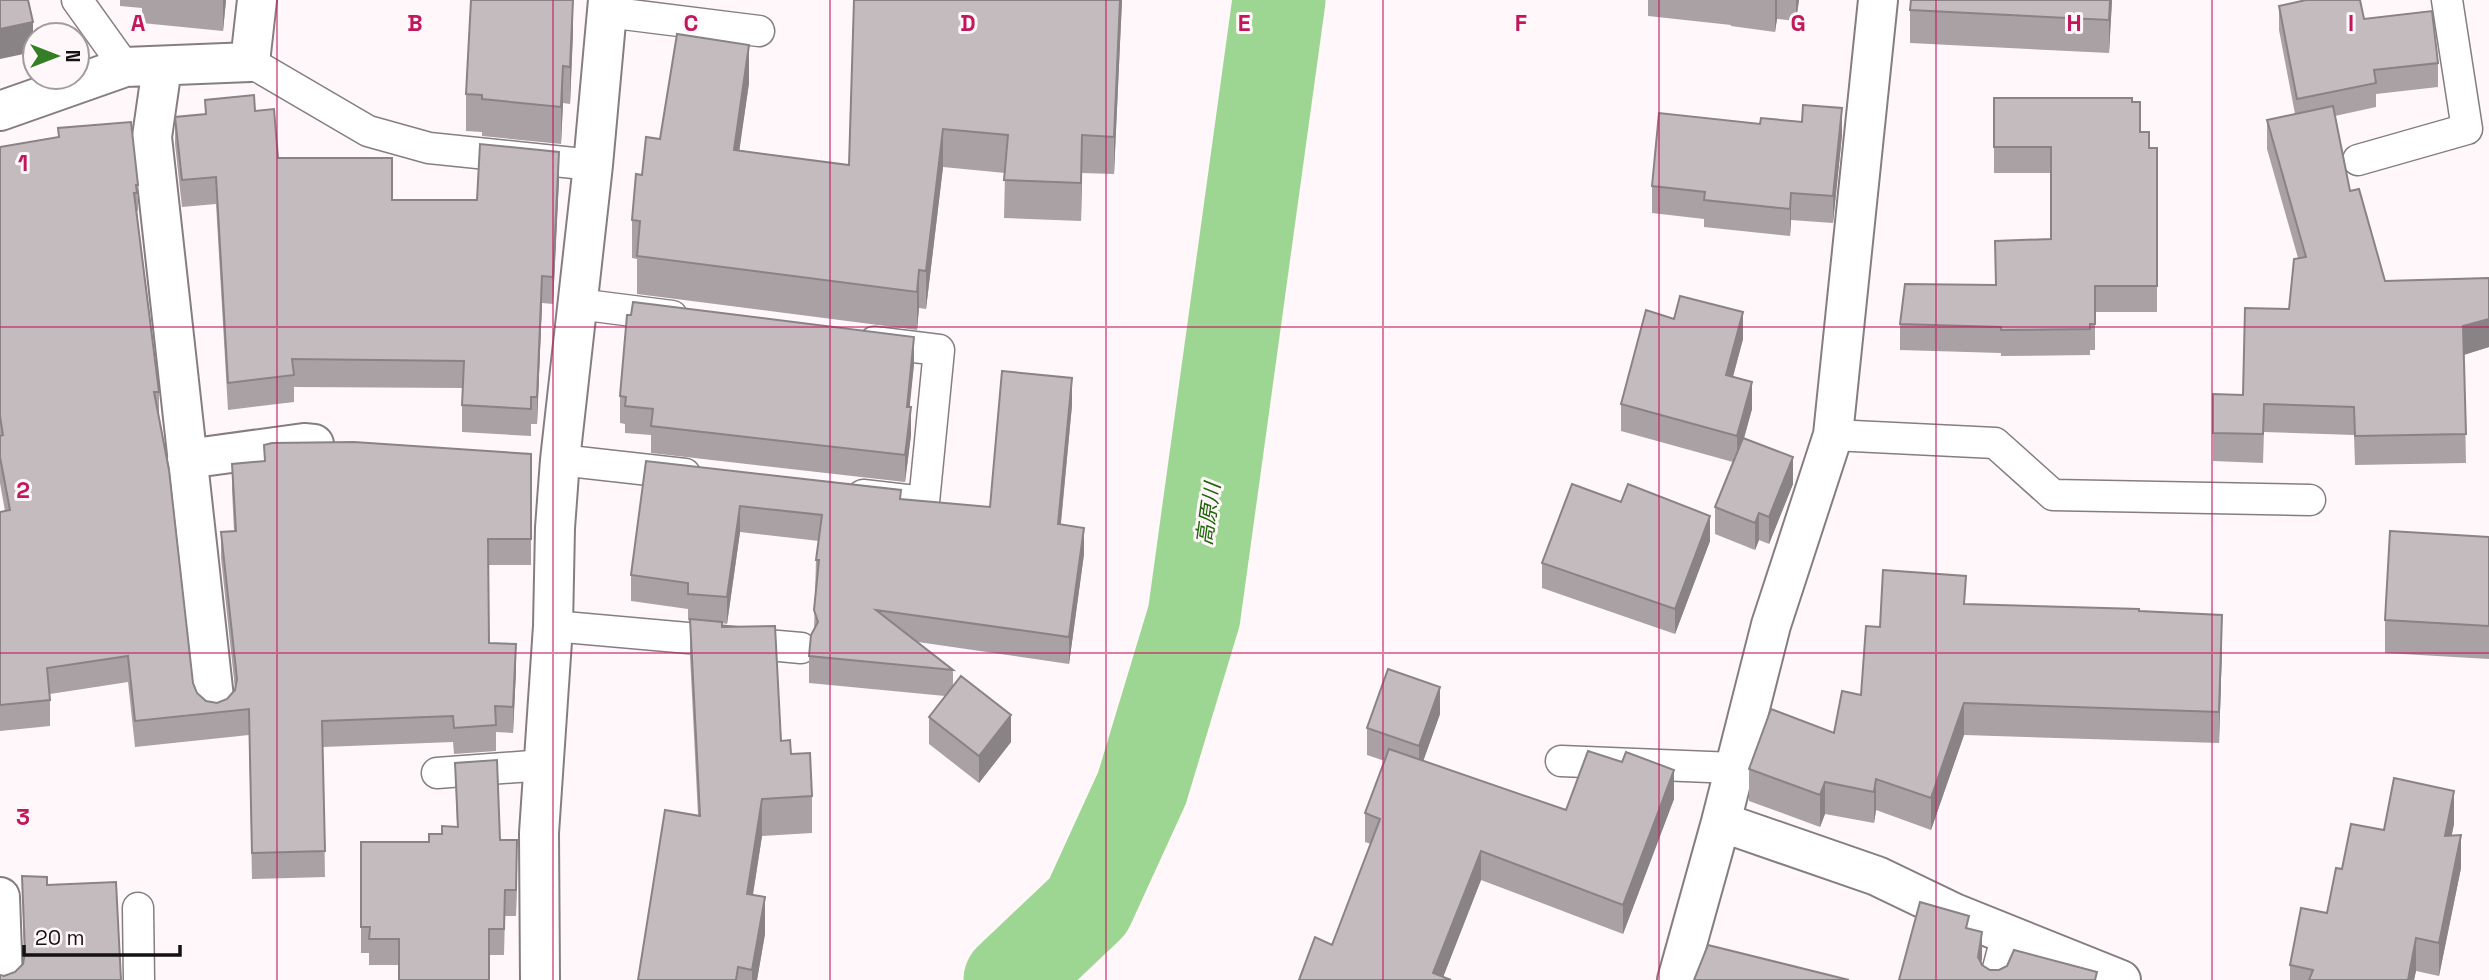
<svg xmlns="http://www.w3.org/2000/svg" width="2489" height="980" font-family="'Space Grotesk','Noto Sans JP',sans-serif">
<rect width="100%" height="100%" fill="#fff7fa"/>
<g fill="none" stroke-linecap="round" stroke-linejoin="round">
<path stroke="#9dd692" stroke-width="93" d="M 1010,980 L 1088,906 L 1142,788 L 1194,616 L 1279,0"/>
<g stroke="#867d81" stroke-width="33">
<path id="service" d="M 77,0 L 125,67
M 607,12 L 759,31
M 250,62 L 368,131 L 429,148 L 593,165
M 2358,160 L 2467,129 L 2447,0
M 578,304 L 672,316
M 1833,435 L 1995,443 L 2053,495 L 2310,500
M 560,460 L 685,474
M 863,495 L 924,502 L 939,350 L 874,342
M 553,626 L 801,648
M 1561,761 L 1734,768
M 437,773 L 544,765
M 138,908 L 139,980
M 1995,980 L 2007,934"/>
</g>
<g stroke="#867d81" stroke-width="42">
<path id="minor" d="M 162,67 L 152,137 L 215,707
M 0,111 L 125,67 L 250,62 L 257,0
M 187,459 L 304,443 L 314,444
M 1721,822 L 1877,876 L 1954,913 L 2121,980
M 0,897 L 3,980
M 540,980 L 539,833 L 553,626 L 555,528 L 560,460 L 593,165 L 608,0
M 1677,980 L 1721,822 L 1771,625 L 1833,435 L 1878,0"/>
</g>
<use href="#service" stroke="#fff" stroke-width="30"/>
<use href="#minor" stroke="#fff" stroke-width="38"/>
</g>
<path fill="#a9a1a4" d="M 120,0 L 226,0 L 223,31 L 142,23 L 142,8 L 120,6 Z
M 854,0 L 1122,0 L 1114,174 L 1082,173 L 1081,221 L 1004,218 L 1005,173 L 943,167 L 926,309 L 919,308 L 917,330 L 637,294 L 637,259 L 632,258 L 632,220 L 642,175 L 660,139 L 749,83 L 739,150 L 849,165 Z
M 1648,0 L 1799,0 L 1796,21 L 1777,19 L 1775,32 L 1731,26 L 1731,25 L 1648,16 Z
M 2112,0 L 2109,53 L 1910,43 L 1910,10 Z
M 2279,6 L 2364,19 L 2438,63 L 2438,87 L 2376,94 L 2376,107 L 2335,116 L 2350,191 L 2385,281 L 2489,278 L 2489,347 L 2464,355 L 2466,463 L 2355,465 L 2354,435 L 2264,432 L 2263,463 L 2213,461 L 2213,433 L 2243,395 L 2289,309 L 2298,258 L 2267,149 L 2267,120 L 2295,114 L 2279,30 Z
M 573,32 L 570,104 L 563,103 L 561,144 L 482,136 L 482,132 L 466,131 L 466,94 Z
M 1994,98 L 2132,102 L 2140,132 L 2149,148 L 2157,148 L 2157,312 L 2095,312 L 2095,350 L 2090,350 L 2090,355 L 2001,356 L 2001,353 L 1900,350 L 1900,324 L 1996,285 L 2051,239 L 2051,173 L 1994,173 Z
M 205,100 L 255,111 L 278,158 L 392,200 L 477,200 L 559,179 L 553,304 L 542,303 L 537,424 L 531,424 L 531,436 L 462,432 L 462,388 L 294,387 L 294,402 L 228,410 L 216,204 L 182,207 L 175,144 L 175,117 L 205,114 Z
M 58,128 L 138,185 L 138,211 L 137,211 L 159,392 L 159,418 L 193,683 L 197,693 L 206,701 L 217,703 L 227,699 L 235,689 L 221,558 L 221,532 L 234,531 L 232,490 L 232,464 L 264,461 L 264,445 L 531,454 L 531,565 L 488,565 L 489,643 L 516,670 L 513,733 L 496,732 L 496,751 L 454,754 L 453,742 L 323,747 L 325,877 L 252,879 L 249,735 L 135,747 L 128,682 L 50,694 L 50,726 L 0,731 L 0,512 L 5,511 L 0,483 L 0,147 L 58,137 Z
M 1842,135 L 1833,223 L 1791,220 L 1790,236 L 1704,227 L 1704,219 L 1652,213 L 1652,186 Z
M 1674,319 L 1743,339 L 1733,377 L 1752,409 L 1744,438 L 1793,484 L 1769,544 L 1759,540 L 1755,550 L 1715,534 L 1715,507 L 1733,462 L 1621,431 L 1621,404 Z
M 914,364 L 909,407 L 911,435 L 905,482 L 651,453 L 651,435 L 625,433 L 625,424 L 620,423 L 620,396 Z
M 1072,405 L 1061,524 L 1084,554 L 1069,664 L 918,642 L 953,670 L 953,686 L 1011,742 L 979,783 L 929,744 L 929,717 L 945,696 L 809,683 L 809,656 L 814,630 L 816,560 L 819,541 L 740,532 L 727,624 L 722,623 L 722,627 L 781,741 L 791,754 L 812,796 L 812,833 L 762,836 L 753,895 L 765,934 L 757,980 L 638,980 L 698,815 L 690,656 L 690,621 L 688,620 L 688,609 L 631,601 L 631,575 L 646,461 L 901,499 L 990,507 Z
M 2489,537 L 2489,659 L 2385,653 L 2385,620 Z
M 1710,541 L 1675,634 L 1542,588 L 1542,563 Z
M 1966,604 L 2139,611 L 2222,646 L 2219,743 L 1964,735 L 1931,830 L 1876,810 L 1874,823 L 1825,814 L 1820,827 L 1749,801 L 1749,769 L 1834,733 L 1861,695 L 1880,627 Z
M 1440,714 L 1423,761 L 1566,810 L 1674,799 L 1623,934 L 1481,880 L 1443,977 L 1332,945 L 1371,844 L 1365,842 L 1365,813 L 1385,761 L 1367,755 L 1367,728 Z
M 455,763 L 517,867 L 516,916 L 505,916 L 504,955 L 489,955 L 399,965 L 369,965 L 369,953 L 361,953 L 361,842 L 429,842 L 442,834 L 457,827 Z
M 2454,824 L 2451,836 L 2461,868 L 2439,976 L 2416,971 L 2414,980 L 2290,980 L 2290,965 L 2384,830 Z
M 22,876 L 47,885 L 121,980 L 4,976 L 15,972 L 23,964 L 24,957 Z"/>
<path fill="#898386" d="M 223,0 L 226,0 L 223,31 Z
M 573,0 L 573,32 L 570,104 L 570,67 Z
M 1120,0 L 1122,0 L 1114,174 L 1114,137 Z
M 1775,0 L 1777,0 L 1777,19 L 1775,32 Z
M 1796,0 L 1799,0 L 1796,21 Z
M 2110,0 L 2112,0 L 2109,53 L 2109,20 Z
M 33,22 L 33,52 L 0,59 L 0,29 Z
M 749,45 L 749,83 L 734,188 L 734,150 Z
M 563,66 L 563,103 L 561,144 L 561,107 Z
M 1842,108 L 1842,135 L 1833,223 L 1833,196 Z
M 943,129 L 943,167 L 926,309 L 926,271 Z
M 1082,135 L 1082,173 L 1081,221 L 1081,183 Z
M 559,152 L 559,179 L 553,304 L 553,277 Z
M 1791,193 L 1791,220 L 1790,236 L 1790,209 Z
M 919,270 L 919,308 L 917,330 L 917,292 Z
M 542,276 L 542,303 L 537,424 L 537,397 Z
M 1743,312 L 1743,339 L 1726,402 L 1726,375 Z
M 2489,319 L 2489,347 L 2463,355 L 2463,326 Z
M 914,337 L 914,364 L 907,434 L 907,407 Z
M 1072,378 L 1072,405 L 1058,551 L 1058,524 Z
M 1752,382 L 1752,409 L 1737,463 L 1737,436 Z
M 911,407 L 911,435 L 905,482 L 905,455 Z
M 1793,457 L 1793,484 L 1769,544 L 1769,517 Z
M 740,506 L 740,532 L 727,624 L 727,597 Z
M 1759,513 L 1759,540 L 1755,550 L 1755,523 Z
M 1710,516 L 1710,541 L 1675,634 L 1675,609 Z
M 1084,528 L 1084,554 L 1069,664 L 1069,637 Z
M 2222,615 L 2222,646 L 2219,743 L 2219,712 Z
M 516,644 L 516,670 L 513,733 L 513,707 Z
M 1440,687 L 1440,714 L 1419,773 L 1419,746 Z
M 1964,703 L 1964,735 L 1931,830 L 1931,798 Z
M 1011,715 L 1011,742 L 979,783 L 979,756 Z
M 1674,770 L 1674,799 L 1623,934 L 1623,905 Z
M 1876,779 L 1876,810 L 1874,823 L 1874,792 Z
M 1825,782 L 1825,814 L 1820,827 L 1820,795 Z
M 2454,791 L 2454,824 L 2445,870 L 2445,836 Z
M 762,799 L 762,836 L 747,931 L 747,894 Z
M 2461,835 L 2461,868 L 2439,976 L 2439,943 Z
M 517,840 L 517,867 L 516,916 L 516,890 Z
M 1481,851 L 1481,880 L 1442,980 L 1433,973 Z
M 765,897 L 765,934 L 757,980 L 752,980 L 752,970 Z
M 1982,932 L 1982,959 L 1979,980 L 1978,957 Z
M 2416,938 L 2416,971 L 2414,980 L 2408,980 Z"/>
<path fill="#c4bbbf" stroke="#898386" stroke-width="2" d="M 0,0 L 28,0 L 33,22 L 0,29 Z
M 471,0 L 573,0 L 570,67 L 563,66 L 561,107 L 482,99 L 482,95 L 466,94 Z
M 854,0 L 1120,0 L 1114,137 L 1082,135 L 1081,183 L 1004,180 L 1008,135 L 943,129 L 926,271 L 919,270 L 917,292 L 637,256 L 640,221 L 632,220 L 636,174 L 642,175 L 646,137 L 660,139 L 677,34 L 749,45 L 734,150 L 849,165 Z
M 1911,0 L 2110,0 L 2109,20 L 1910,10 Z
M 2306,0 L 2360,0 L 2364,19 L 2432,11 L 2438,63 L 2374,70 L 2376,83 L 2297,99 L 2279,6 Z
M 254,95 L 255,111 L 274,109 L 278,158 L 392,158 L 392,200 L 477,200 L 480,144 L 559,152 L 553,277 L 542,276 L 537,397 L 531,397 L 531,409 L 462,405 L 464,361 L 292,359 L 294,375 L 228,383 L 216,177 L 182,180 L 175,117 L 206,114 L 205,100 Z
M 1994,98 L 2132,98 L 2132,102 L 2140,102 L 2140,132 L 2149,132 L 2149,148 L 2157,148 L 2157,286 L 2095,286 L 2095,324 L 2090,324 L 2090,329 L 2001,330 L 2001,327 L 1900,324 L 1905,284 L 1996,285 L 1995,241 L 2051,239 L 2051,147 L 1994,147 Z
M 1803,105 L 1842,108 L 1833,196 L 1791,193 L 1790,209 L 1704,200 L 1705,192 L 1652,186 L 1659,113 L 1760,124 L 1761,118 L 1802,122 Z
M 2333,106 L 2350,191 L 2359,189 L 2385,281 L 2489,278 L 2489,319 L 2463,326 L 2466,434 L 2355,436 L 2354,407 L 2264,404 L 2263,434 L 2213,433 L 2213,394 L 2243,395 L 2245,308 L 2289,309 L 2294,259 L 2306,257 L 2267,120 Z
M 131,122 L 138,185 L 136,185 L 137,193 L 134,193 L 159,392 L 154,392 L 169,470 L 193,683 L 197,693 L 206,701 L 217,703 L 227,699 L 235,690 L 237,679 L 221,532 L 236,531 L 232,464 L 265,461 L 264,445 L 272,443 L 354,442 L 531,454 L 531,539 L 488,539 L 489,643 L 516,644 L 513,707 L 495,706 L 496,725 L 454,728 L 453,716 L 322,721 L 325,851 L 252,853 L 249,709 L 135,721 L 128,656 L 47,668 L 50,700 L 0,705 L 0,512 L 10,510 L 0,457 L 0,436 L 3,435 L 0,416 L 0,147 L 59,137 L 58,128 Z
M 1680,296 L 1743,312 L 1726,375 L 1752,382 L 1737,436 L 1621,404 L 1646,310 L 1674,319 Z
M 633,302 L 914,337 L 907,407 L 911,407 L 905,455 L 651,426 L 653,409 L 625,406 L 626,397 L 620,396 L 627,315 L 631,315 Z
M 1002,371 L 1072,378 L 1058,524 L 1084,528 L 1069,637 L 876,610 L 953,670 L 809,656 L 811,635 L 818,622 L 814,610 L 819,560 L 816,560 L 822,515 L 740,506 L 727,597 L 688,594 L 688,583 L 631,575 L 646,461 L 901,490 L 900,499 L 990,507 Z
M 1743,438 L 1793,457 L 1769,517 L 1759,513 L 1755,523 L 1715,507 Z
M 1572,484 L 1621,502 L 1628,484 L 1710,516 L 1675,609 L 1542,563 Z
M 2390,531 L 2489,537 L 2489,626 L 2385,620 Z
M 1883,570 L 1966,576 L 1964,604 L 2139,609 L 2139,611 L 2222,615 L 2219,712 L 1964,703 L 1931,798 L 1876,779 L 1874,792 L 1825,782 L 1820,795 L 1749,769 L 1771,709 L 1834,733 L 1842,691 L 1861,695 L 1866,626 L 1880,627 Z
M 690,619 L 722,622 L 722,627 L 775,626 L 781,741 L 790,740 L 791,754 L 810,753 L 812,796 L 762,799 L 747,894 L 765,897 L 752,970 L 738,967 L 736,980 L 638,980 L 665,810 L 700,816 Z
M 1388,669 L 1440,687 L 1419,746 L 1367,728 Z
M 961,676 L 1011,715 L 979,756 L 929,717 Z
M 1389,749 L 1566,810 L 1588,751 L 1622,762 L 1626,752 L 1674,770 L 1623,905 L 1481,851 L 1433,973 L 1451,980 L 1299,980 L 1315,937 L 1332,945 L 1380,819 L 1365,813 Z
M 497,760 L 500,840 L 517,840 L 516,890 L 505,890 L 504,929 L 489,929 L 489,980 L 399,980 L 399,939 L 369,939 L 370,927 L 361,927 L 361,842 L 429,842 L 429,834 L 442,834 L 442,826 L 458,827 L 455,763 Z
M 2394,778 L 2454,791 L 2445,836 L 2461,835 L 2439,943 L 2416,938 L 2408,980 L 2309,980 L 2313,970 L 2290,965 L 2301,908 L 2327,913 L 2336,868 L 2342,869 L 2351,824 L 2384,830 Z
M 22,876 L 47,877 L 47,885 L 116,882 L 121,980 L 0,980 L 0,975 L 4,976 L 15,972 L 23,964 L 25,953 Z
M 1920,902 L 1969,916 L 1966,928 L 1982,932 L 1978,957 L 1982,965 L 1990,970 L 1999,970 L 2007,966 L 2014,950 L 2097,972 L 2095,980 L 1899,980 Z
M 1708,945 L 1849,980 L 1694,980 Z"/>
<path fill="none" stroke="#c2185b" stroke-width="2" stroke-opacity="0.55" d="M 277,0 L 277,980M 553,0 L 553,980M 830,0 L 830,980M 1106,0 L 1106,980M 1383,0 L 1383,980M 1659,0 L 1659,980M 1936,0 L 1936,980M 2212,0 L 2212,980M 0,327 L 2489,327M 0,653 L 2489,653"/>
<g text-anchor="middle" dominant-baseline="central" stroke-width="6" stroke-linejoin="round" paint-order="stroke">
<g font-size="21" font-style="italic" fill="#1c6608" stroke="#fff7fa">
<text transform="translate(1208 514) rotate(-82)">高原川</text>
</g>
</g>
<g font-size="23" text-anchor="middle" font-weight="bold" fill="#c2185b" stroke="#fff7fa" stroke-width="6" stroke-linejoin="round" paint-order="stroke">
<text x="138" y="31">A</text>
<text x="415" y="31">B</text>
<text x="691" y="31">C</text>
<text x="968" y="31">D</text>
<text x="1244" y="31">E</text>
<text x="1521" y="31">F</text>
<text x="1798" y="31">G</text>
<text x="2074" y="31">H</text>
<text x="2351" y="31">I</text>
<text x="23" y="171">1</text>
<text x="23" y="498">2</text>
<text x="23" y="825">3</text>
</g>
<g transform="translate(56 56) rotate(90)"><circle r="33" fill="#fff7fa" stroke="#a19b9e" stroke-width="2"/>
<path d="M0-5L12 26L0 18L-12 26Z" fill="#347e25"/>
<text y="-10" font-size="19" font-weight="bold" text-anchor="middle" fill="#151213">N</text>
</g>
<path d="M24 945v10h156v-10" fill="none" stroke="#151213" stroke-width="3.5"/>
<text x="35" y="945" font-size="21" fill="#151213" stroke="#fff7fa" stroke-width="5" paint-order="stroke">20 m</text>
</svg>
